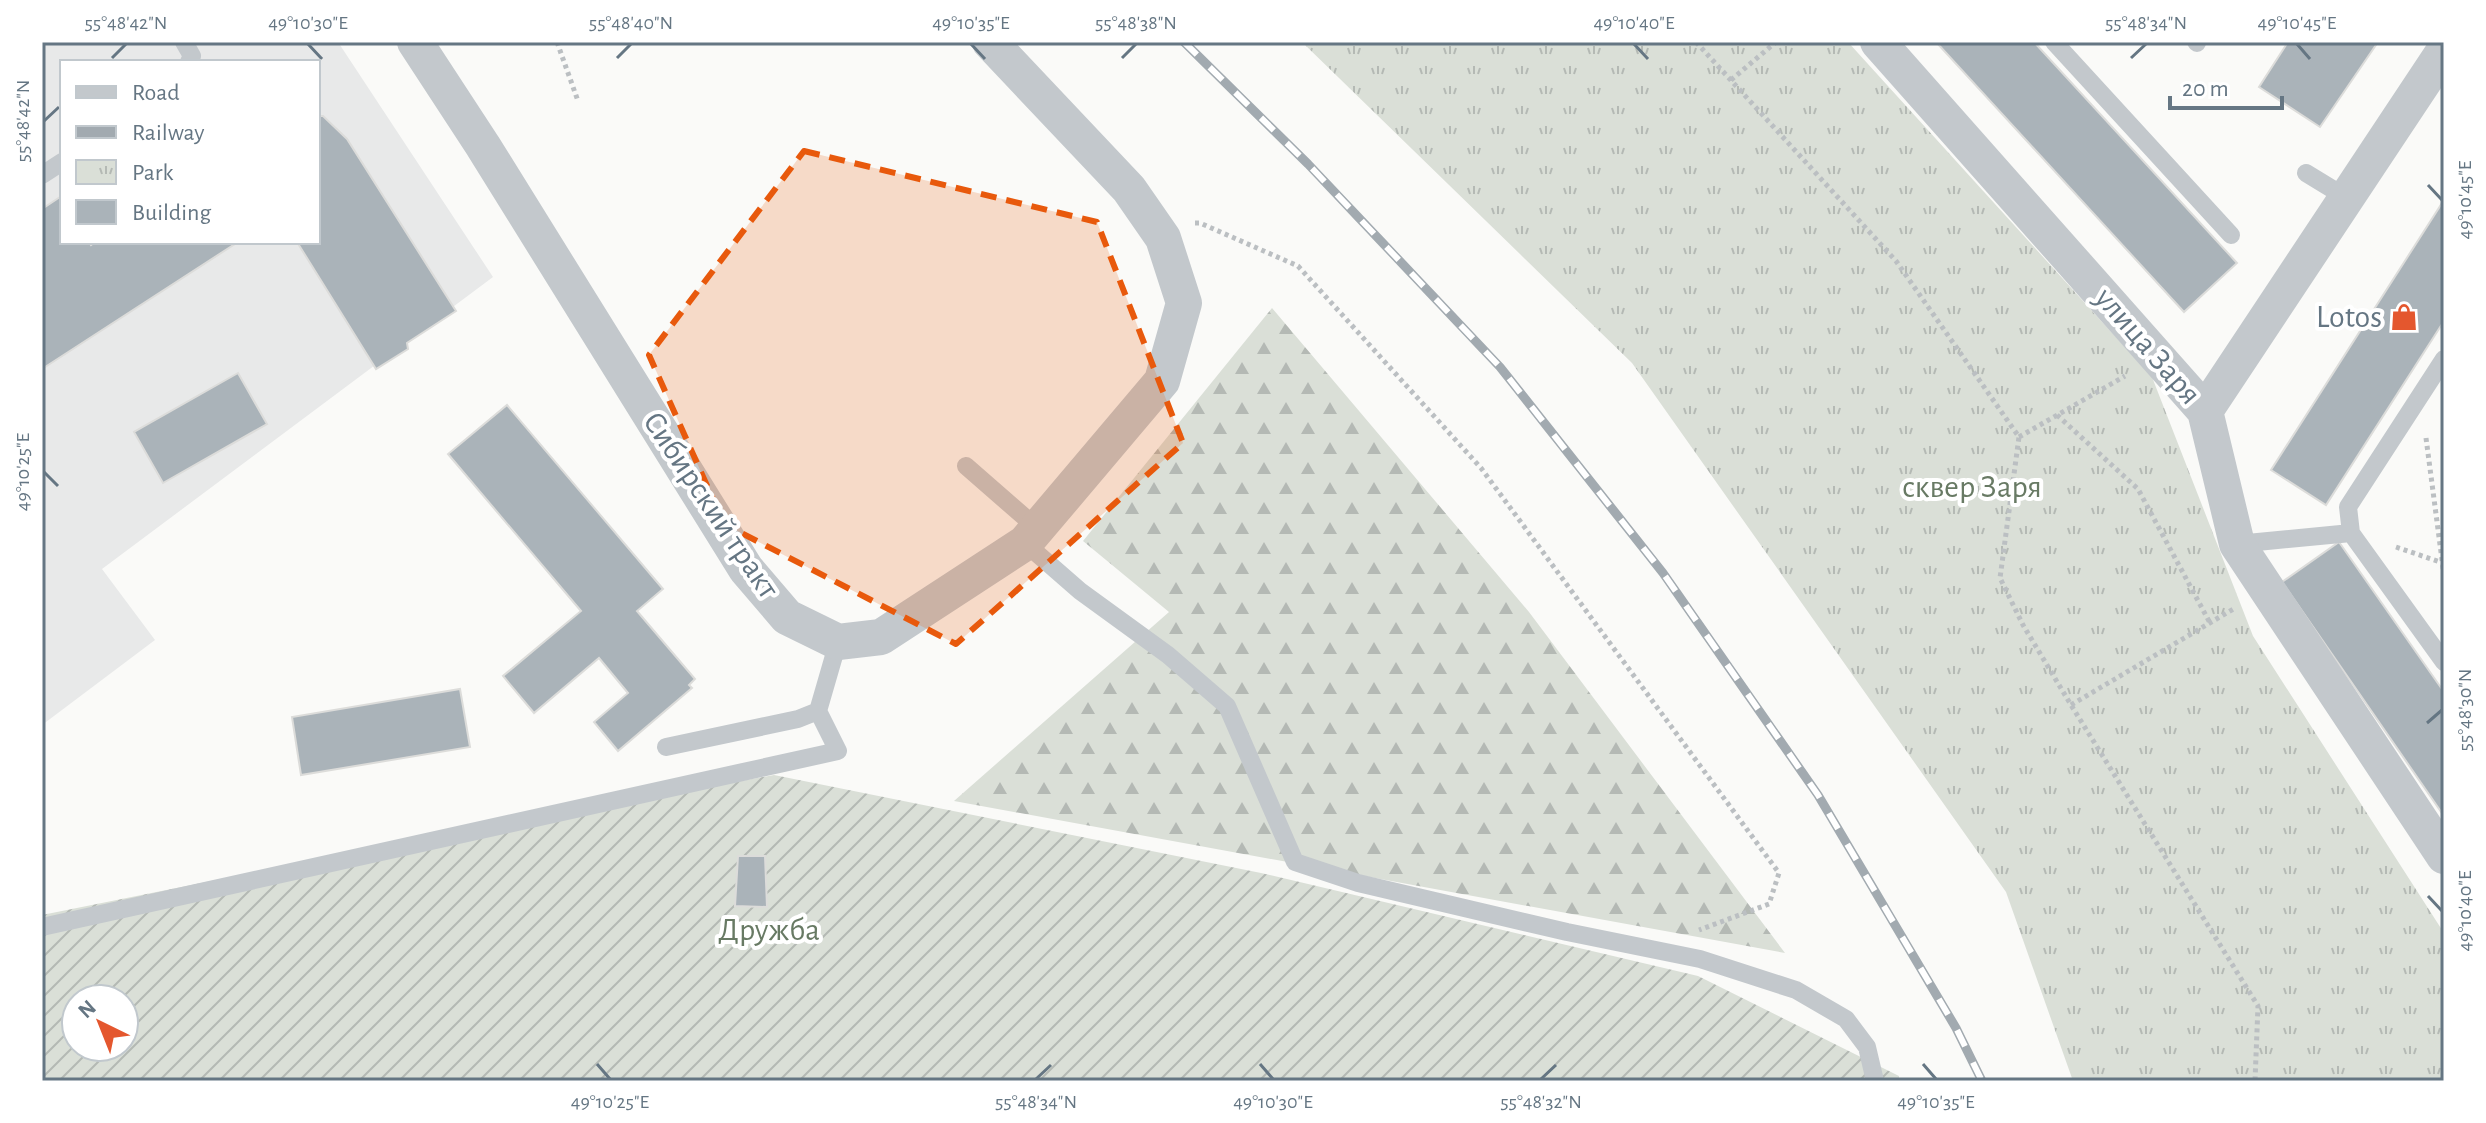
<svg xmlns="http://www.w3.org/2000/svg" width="2486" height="1123" font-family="'Alegreya Sans',sans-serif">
<defs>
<pattern id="forest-firs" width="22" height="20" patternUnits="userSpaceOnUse" patternTransform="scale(2)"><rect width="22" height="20" fill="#dadfd7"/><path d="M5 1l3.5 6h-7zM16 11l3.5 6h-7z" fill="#b4b9b4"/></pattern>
<pattern id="park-tufts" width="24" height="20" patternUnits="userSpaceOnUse" patternTransform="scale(2)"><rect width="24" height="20" fill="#dadfd7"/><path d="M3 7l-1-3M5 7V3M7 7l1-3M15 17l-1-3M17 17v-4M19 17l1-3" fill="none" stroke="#b4b9b4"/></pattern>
<pattern id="garden-furrows" width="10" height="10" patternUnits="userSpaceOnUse" patternTransform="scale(2)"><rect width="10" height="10" fill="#dadfd7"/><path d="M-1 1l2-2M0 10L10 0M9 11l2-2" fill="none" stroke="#b4b9b4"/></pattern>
</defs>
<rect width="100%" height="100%" fill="#fafaf8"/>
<path fill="#e8e9e9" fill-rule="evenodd" d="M 42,42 L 338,42 L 493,277 L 102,569 L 155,640 L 42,725 ZM 62,62 L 318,62 L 318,242 L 62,242 Z"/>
<path fill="url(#forest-firs)" d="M 1272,308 L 1529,612 L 1785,953 L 954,801 L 1169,612 L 1083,541 Z"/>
<path fill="url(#park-tufts)" d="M 1302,42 L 1848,42 L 2152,377 L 2253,636 L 2444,933 L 2444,1081 L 2073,1081 L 2006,892 L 1632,363 Z"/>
<path fill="url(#garden-furrows)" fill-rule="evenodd" d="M 774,775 L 1261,873 L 1698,976 L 1899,1076 L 1899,1081 L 42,1081 L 42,915 L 391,845 ZM 76,999 L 124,999 L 124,1047 L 76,1047 Z"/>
<path fill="#aab3b9" stroke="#dcdcda" stroke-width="2" d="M 1936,42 L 2034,42 L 2237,263 L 2184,312 Z
M 2288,42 L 2378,42 L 2320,127 L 2259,87 Z
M 318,116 L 323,116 L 347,139 L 456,311 L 407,343 L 408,349 L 376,369 L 297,242 L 318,242 Z
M 60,197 L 62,242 L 89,242 L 91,245 L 95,242 L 238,242 L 42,369 L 42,209 Z
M 2444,200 L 2444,321 L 2326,505 L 2271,470 Z
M 238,373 L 267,424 L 163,483 L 134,432 Z
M 507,405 L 663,589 L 637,611 L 695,679 L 689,685 L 692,688 L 618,751 L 594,722 L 628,693 L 599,658 L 534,713 L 503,676 L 581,611 L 448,454 Z
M 2339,542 L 2444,692 L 2444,816 L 2282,582 Z
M 460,689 L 470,747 L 301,775 L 292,717 Z
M 738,856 L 765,856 L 767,907 L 735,906 Z"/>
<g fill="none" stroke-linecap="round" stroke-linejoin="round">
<path stroke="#bbbfc2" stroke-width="5" stroke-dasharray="4 4" stroke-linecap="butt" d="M 557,42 L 578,101
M 1696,42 L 1896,261 L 2019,437 L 2000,578 L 2023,625 L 2071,705 L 2258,1006 L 2255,1081
M 1731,80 L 1776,42
M 1195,223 L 1200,223 L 1298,266 L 1481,468 L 1779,873 L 1769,904 L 1699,930
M 2057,415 L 2138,489 L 2210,623
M 2019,437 L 2125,376
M 2426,438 L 2444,575
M 2396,547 L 2443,563
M 2071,705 L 2235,608"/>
<path stroke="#c3c8cc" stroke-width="18" d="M 184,42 L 192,56 L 189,62
M 2054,42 L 2231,235
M 2196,42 L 2197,43
M 2306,173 L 2347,198
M 42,175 L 62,162
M 966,466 L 1037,528
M 2351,533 L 2444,662
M 1025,543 L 1080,591 L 1168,655 L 1227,706 L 1295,862 L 1358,883 L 1567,932 L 1700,959 L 1796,990 L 1846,1019 L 1867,1047 L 1875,1081
M 2237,544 L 2351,533 L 2348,507 L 2444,359
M 666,747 L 798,719 L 818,711
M 42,927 L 838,751 L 818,711 L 838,642"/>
<path stroke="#c3c8cc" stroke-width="36" d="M 415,42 L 483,146 L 746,569 L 787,617 L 838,642 L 881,637 L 1025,543 L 1162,381 L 1184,303 L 1163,238 L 1129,189 L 990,42
M 1878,42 L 2205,411 L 2237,544 L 2444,856
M 2205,411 L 2444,51"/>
<g stroke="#a2aab0" stroke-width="9">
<path id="rail" d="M 1184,42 L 1308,164 L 1500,367 L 1663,573 L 1818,795 L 1956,1028 L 1982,1081"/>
</g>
<use href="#rail" stroke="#fff" stroke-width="6" stroke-dasharray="18" stroke-linecap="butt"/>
</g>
<path fill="#e8590c" fill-opacity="0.2" stroke="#e8590c" stroke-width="6" stroke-dasharray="16 10" stroke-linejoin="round" d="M 804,151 L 1097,222 L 1183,443 L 956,644 L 724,524 L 649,355 Z"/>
<path fill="none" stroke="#657683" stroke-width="3" d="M 308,44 L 322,59M 971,44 L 985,59M 1634,44 L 1648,59M 2297,44 L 2310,59M 112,58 L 126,44M 617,58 L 631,44M 1122,58 L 1136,44M 2131,58 L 2146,44M 44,121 L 59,107M 2428,185 L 2442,200M 44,472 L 58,486M 2427,723 L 2442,710M 2428,896 L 2442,911M 597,1064 L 610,1079M 1260,1064 L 1273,1079M 1923,1064 L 1936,1079M 1036,1079 L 1051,1065M 1541,1079 L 1556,1065"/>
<defs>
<g id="shop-bare" transform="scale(2.16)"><path d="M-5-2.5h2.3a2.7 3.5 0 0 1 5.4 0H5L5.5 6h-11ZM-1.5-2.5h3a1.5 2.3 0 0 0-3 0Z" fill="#e4572e" stroke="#fff" stroke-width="2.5" paint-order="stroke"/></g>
</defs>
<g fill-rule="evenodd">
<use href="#shop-bare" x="2404" y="317"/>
</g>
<g text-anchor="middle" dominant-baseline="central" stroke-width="8" stroke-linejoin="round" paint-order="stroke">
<g font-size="32" fill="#657683" stroke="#fff" text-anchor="end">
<text x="2382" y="317">Lotos</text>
</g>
<g font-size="32" fill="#657683" stroke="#fff">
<text transform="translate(2148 346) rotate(49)">улица Заря</text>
<text transform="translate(711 505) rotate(56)">Сибирский тракт</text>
</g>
<g font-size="32" fill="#687a64" stroke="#fff">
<text x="1972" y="487">сквер Заря</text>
<text x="769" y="930">Дружба</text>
</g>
</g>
<rect width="2486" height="1123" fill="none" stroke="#ffffff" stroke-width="88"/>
<rect x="60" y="60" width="260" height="184" fill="#ffffff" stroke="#c1c8cd" stroke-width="2"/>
<rect x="76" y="86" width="40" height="12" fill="#c3c8cc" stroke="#c1c8cd" stroke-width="2"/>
<text x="132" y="100" font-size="24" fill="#657683">Road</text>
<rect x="76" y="126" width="40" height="12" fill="#a2aab0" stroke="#c1c8cd" stroke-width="2"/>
<text x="132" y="140" font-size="24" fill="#657683">Railway</text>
<rect x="76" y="160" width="40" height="24" fill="url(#park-tufts)" stroke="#c1c8cd" stroke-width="2"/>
<text x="132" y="180" font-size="24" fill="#657683">Park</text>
<rect x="76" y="200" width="40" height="24" fill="#aab3b9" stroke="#c1c8cd" stroke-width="2"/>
<text x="132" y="220" font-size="24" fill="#657683">Building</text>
<g transform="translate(100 1023) rotate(317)"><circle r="38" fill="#ffffff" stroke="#c1c8cd" stroke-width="2"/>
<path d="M0-6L14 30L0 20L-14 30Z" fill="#e4572e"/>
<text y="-12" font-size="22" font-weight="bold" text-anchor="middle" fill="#657683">N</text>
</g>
<path d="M2170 96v12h112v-12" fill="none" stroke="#657683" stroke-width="4"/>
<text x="2182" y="96" font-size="24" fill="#657683" stroke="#ffffff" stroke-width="6" paint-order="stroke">20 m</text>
<rect x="44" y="44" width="2398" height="1035" fill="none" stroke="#657683" stroke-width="3"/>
<g font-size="20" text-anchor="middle" fill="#657683">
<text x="126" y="29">55°48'42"N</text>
<text x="308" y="29">49°10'30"E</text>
<text x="631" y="29">55°48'40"N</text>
<text x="971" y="29">49°10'35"E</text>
<text x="1136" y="29">55°48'38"N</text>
<text x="1634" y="29">49°10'40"E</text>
<text x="2146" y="29">55°48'34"N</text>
<text x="2297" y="29">49°10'45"E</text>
<text transform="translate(22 121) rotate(-90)" y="7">55°48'42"N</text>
<text transform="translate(2464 200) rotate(-90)" y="7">49°10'45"E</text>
<text transform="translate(22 472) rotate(-90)" y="7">49°10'25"E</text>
<text transform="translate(2464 710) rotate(-90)" y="7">55°48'30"N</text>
<text transform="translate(2464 911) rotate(-90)" y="7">49°10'40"E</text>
<text x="610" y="1108">49°10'25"E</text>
<text x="1036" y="1108">55°48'34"N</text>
<text x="1273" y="1108">49°10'30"E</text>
<text x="1541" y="1108">55°48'32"N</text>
<text x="1936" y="1108">49°10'35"E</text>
</g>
</svg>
